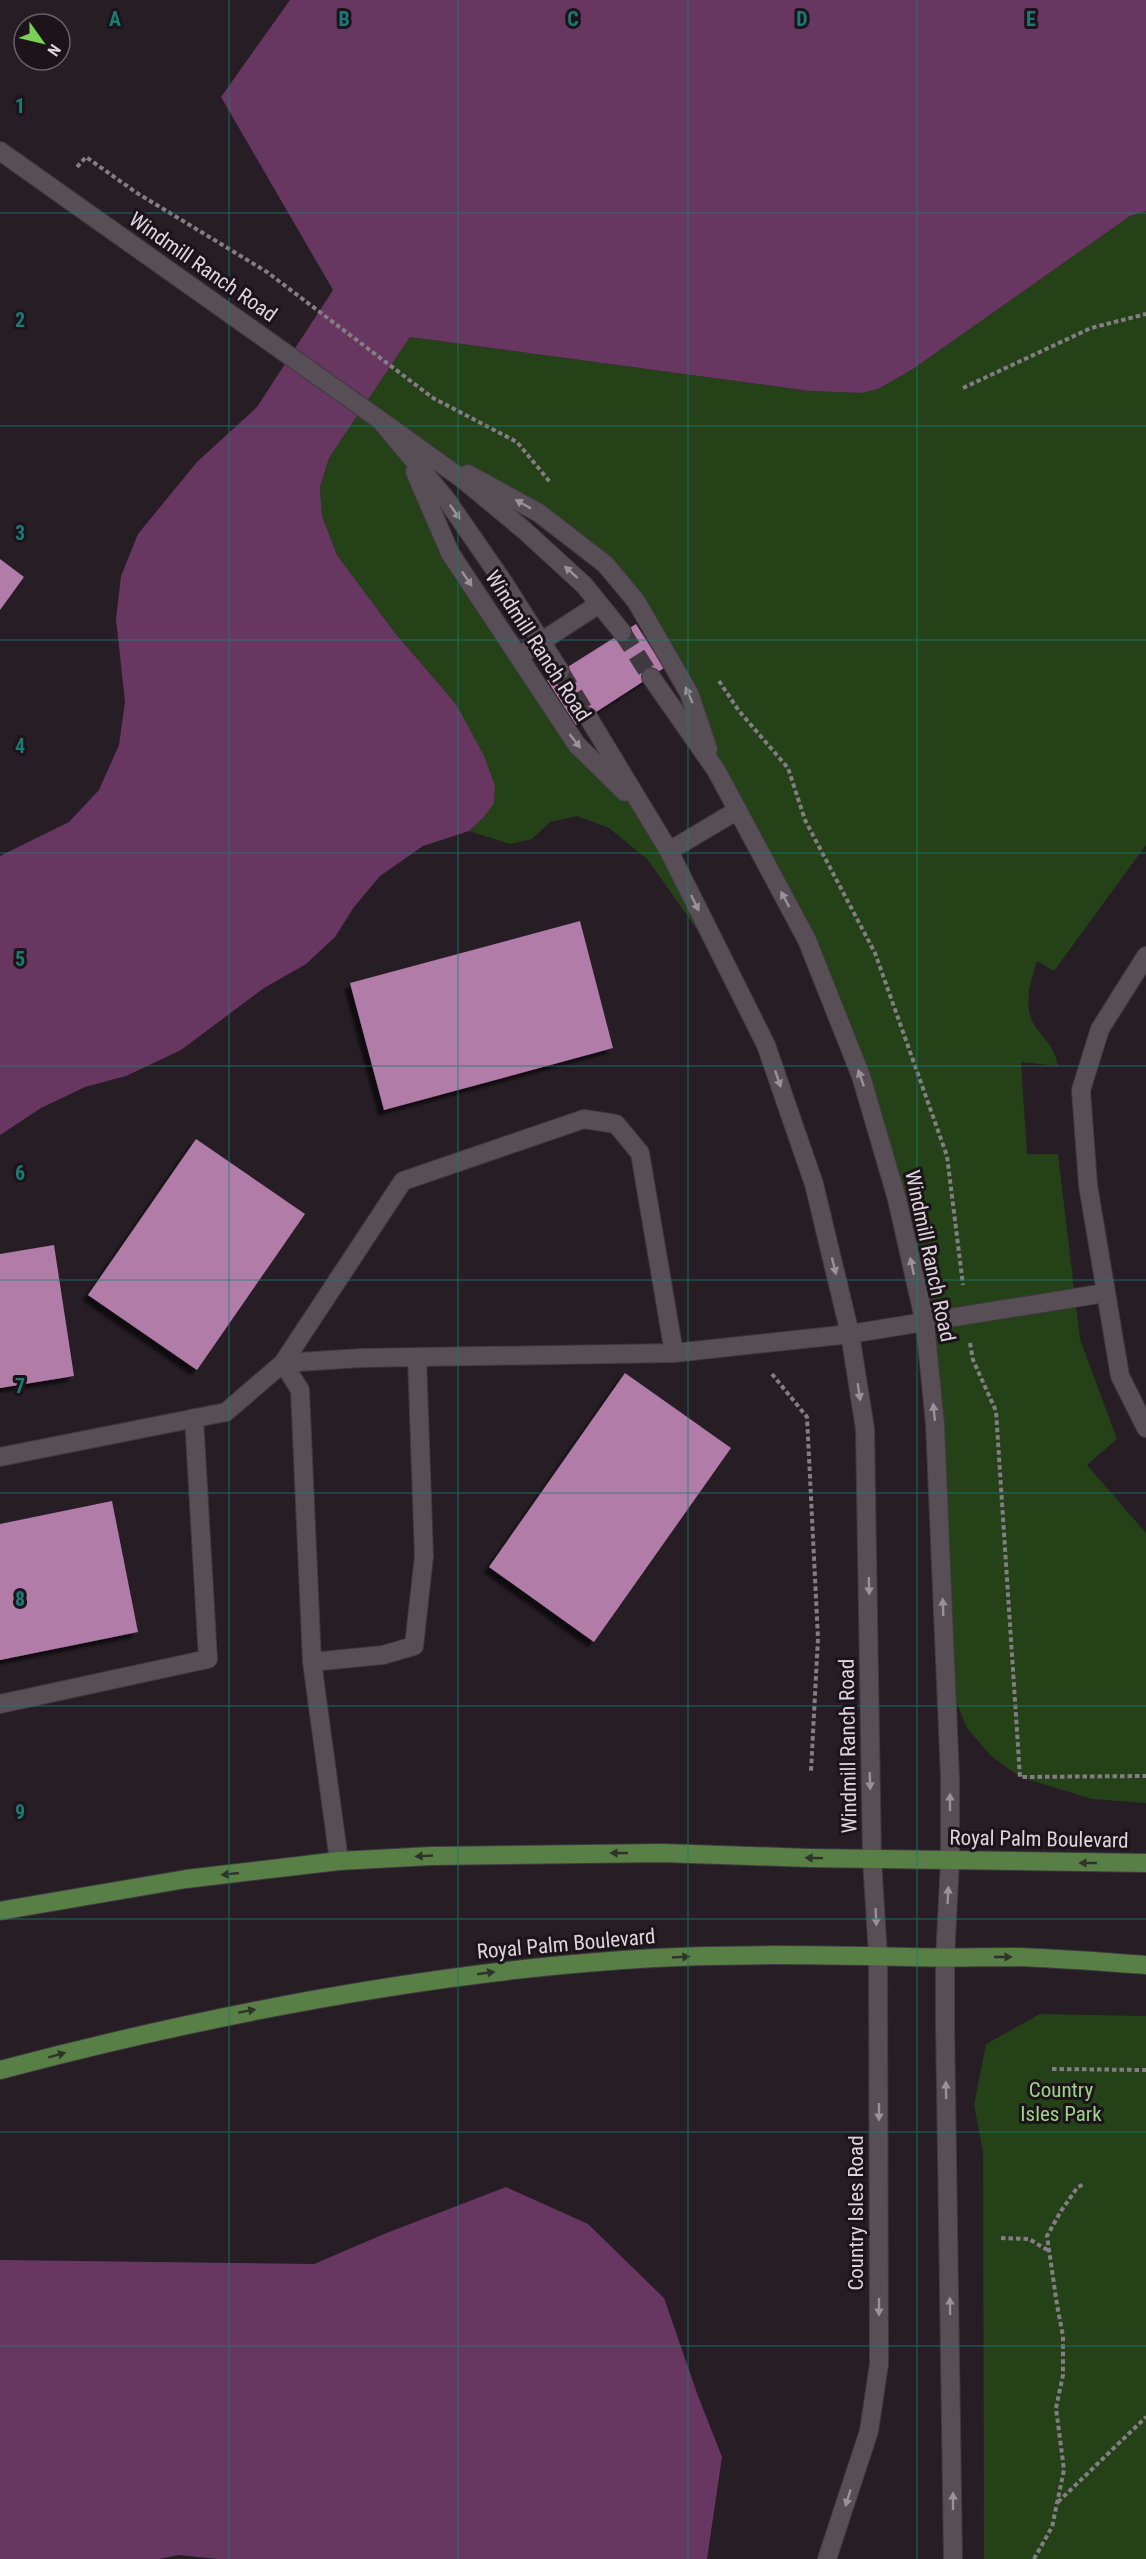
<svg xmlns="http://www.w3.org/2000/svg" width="1146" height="2559" font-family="'Roboto Condensed',sans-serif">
<defs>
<filter id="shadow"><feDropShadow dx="-5.5" dy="5.5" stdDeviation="1.5" flood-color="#0009"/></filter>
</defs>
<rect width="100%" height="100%" fill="#261d25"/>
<path fill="#244118" d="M 1146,211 L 1146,845 L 1054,971 L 1037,961 C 1031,980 1022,1007 1035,1026 C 1046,1042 1054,1045 1058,1066 L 1021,1062 L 1027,1154 L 1058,1154 L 1080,1339 L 1117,1439 L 1087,1465 L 1146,1533 L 1146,1803 L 1092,1799 L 1020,1777 L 991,1756 L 967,1728 L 946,1678 L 935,1424 L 897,1199 L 807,940 L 636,601 L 539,513 L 406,451 L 450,553 L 569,734 L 646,813 L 734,982 L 648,860 L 609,828 L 577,816 L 550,822 L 532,839 L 510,844 L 469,831 L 484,817 L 456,704 L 395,633 L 337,555 L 322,516 L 320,487 L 329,458 L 410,337 L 810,391 L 861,393 L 878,389 L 913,369 L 1130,216 Z
M 1040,2014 L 1146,2016 L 1146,2559 L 984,2559 L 983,2151 L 974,2105 L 986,2044 Z"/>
<path fill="#673761" d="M 290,0 L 1146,0 L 1146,211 L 1130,216 L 913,369 L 878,389 L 861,393 L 810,391 L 410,337 L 329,458 L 320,487 L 322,516 L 337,555 L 395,633 L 456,704 L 484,756 L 495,786 L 494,803 L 484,817 L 469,831 L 423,846 L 380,876 L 354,907 L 335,937 L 306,964 L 264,988 L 181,1050 L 126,1076 L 85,1087 L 41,1108 L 0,1135 L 0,856 L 69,822 L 99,790 L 119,745 L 125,702 L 116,619 L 121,576 L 138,534 L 197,462 L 257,407 L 333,290 L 221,97 Z
M 506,2187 L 588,2224 L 664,2298 L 698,2396 L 722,2457 L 707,2559 L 218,2559 L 179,2555 L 159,2559 L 0,2559 L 0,2260 L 314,2264 L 384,2234 Z"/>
<path fill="#b27ba9" filter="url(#shadow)" d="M 0,559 L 24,577 L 0,610 Z
M 636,624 L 664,668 L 576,725 L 547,680 Z
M 580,921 L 613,1048 L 384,1110 L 350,983 Z
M 196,1139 L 305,1214 L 197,1370 L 88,1295 Z
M 54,1245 L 74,1376 L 0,1388 L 0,1254 Z
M 625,1373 L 731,1448 L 594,1642 L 489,1567 Z
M 112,1501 L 138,1632 L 0,1660 L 0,1524 Z"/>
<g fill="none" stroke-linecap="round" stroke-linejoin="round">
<path stroke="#413940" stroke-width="18" stroke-dasharray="18 9" stroke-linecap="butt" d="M 622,632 L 651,677
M 560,671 L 588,717"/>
<g stroke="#40393f" stroke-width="20">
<path id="service" d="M 519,656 L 599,604
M 1146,956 L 1100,1029 L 1081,1090 L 1088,1185 L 1120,1376 L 1146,1428
M 0,1457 L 226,1412 L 283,1363 L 403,1181 L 584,1119 L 616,1124 L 640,1153 L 674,1353
M 312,1662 L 383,1655 L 414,1646 L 424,1556 L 417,1357
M 0,1704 L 208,1659 L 194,1418
M 339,1861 L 312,1662 L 300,1390 L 283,1363 L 361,1358 L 674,1353 L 850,1334 L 1105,1293"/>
</g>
<g stroke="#40393f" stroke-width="20">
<path id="minor" d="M 0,151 L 380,420
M 415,472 L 450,553 L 577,745 L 625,792
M 468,474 L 539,513 L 605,564 L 636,601 L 689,693 L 708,749
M 560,671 L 504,583 L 446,499 L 380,420 L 465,481 L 524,530 L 584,585 L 622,632
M 651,677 L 716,770 L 807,940 L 861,1076 L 897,1199 L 925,1323 L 935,1424 L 950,1777 L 950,1861
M 588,717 L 669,851 L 766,1045 L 814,1184 L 850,1334 L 865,1429 L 872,1859
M 669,851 L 738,810"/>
</g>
<g stroke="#40393f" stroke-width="20">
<path id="tertiary" d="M 950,1861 L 945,1958 L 945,2022 L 953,2559
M 827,2559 L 869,2431 L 879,2364 L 878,1956 L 872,1859"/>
</g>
<g stroke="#40393f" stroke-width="20">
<path id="primary" d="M 0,1911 L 186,1879 L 339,1861 L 431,1856 L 663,1853 L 810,1858 L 1146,1863
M 0,2070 C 205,2016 412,1975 623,1960 C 718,1953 813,1955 908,1957 C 943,1958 978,1957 1012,1957 C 1057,1958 1102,1962 1146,1965"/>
</g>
<path stroke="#857d84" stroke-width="4" stroke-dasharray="4.5 3" stroke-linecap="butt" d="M 77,167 L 86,157 L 137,193 L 267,272 L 433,398 L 517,442 L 550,482
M 963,388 L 1091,328 L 1146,314
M 719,681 L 739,711 L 788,768 L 805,820 L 875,953 L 947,1156 L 963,1285
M 970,1343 L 973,1360 L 996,1411 L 1020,1777 L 1146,1776
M 772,1374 L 807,1417 L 818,1638 L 811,1771
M 1052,2069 L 1146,2070
M 1001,2238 L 1029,2239 L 1049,2251
M 1058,2502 L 1146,2417
M 1034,2559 L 1052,2527 L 1064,2470 L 1056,2408 L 1063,2375 L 1063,2336 L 1057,2305 L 1047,2236 L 1061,2211 L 1077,2188 L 1085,2183"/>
<use href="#service" stroke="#584e56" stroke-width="18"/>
<use href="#minor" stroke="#584e56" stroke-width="18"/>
<use href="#tertiary" stroke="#584e56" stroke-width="18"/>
<use href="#primary" stroke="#587f45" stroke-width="18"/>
</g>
<defs><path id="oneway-solid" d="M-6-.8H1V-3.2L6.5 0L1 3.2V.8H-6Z" transform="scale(1.5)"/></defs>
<g fill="#9a9298">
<use href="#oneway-solid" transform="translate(523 504) rotate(-151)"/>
<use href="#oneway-solid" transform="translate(455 512) rotate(55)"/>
<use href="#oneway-solid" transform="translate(571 572) rotate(-138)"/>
<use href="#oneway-solid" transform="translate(467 579) rotate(56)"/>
<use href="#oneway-solid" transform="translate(689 695) rotate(-114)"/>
<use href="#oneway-solid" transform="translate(575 741) rotate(52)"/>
<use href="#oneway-solid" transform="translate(785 899) rotate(-118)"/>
<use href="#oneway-solid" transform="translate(695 903) rotate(64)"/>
<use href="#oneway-solid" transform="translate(861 1078) rotate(-109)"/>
<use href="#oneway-solid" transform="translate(778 1079) rotate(71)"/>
<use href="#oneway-solid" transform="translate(834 1266) rotate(76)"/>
<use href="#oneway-solid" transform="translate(912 1266) rotate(-102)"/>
<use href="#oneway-solid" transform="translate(859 1392) rotate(81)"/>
<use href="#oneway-solid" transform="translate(934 1412) rotate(-96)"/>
<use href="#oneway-solid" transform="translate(869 1586) rotate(89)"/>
<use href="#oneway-solid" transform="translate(943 1607) rotate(-92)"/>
<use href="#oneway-solid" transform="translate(870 1781) rotate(88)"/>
<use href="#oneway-solid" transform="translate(950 1802) rotate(-90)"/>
<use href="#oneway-solid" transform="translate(948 1895) rotate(-87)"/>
<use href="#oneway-solid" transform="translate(876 1917) rotate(87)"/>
<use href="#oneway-solid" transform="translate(946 2090) rotate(-91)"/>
<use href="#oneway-solid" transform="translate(879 2112) rotate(90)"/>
<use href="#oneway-solid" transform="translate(950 2306) rotate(-91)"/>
<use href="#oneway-solid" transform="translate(879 2307) rotate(90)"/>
<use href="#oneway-solid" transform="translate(848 2498) rotate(107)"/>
<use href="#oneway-solid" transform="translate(953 2501) rotate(-90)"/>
</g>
<g fill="#2f3428">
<use href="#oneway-solid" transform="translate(619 1853) rotate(180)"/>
<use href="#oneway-solid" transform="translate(424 1856) rotate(177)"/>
<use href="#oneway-solid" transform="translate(814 1858) rotate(-179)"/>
<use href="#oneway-solid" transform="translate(1088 1863) rotate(-180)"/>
<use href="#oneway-solid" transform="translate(230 1874) rotate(174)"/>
<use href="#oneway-solid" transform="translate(681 1957) rotate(-3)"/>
<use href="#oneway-solid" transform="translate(1003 1957)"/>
<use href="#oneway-solid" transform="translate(486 1973) rotate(-8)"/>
<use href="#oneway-solid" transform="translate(247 2011) rotate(-10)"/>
<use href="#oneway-solid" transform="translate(57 2055) rotate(-15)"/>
</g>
<path fill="none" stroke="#197b73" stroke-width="1.5" stroke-opacity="0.55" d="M 229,0 L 229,2559M 458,0 L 458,2559M 688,0 L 688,2559M 917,0 L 917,2559M 0,213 L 1146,213M 0,426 L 1146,426M 0,640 L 1146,640M 0,853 L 1146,853M 0,1066 L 1146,1066M 0,1280 L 1146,1280M 0,1493 L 1146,1493M 0,1706 L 1146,1706M 0,1919 L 1146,1919M 0,2132 L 1146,2132M 0,2346 L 1146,2346"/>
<g text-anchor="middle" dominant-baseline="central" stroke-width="6" stroke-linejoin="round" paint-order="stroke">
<g font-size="21" fill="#ddd6db" stroke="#1d141b">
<text transform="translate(203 267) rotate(35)">Windmill Ranch Road</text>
<text transform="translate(538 646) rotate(57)">Windmill Ranch Road</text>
<text transform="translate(930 1256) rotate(78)">Windmill Ranch Road</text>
<text transform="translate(848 1746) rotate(-91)">Windmill Ranch Road</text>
<text transform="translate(1039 1839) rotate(1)">Royal Palm Boulevard</text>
<text transform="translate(566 1944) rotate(-5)">Royal Palm Boulevard</text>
<text transform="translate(856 2213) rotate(-90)">Country Isles Road</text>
</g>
<g font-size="21" fill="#9cd587" stroke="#1d141b">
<text x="1061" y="2090">Country<tspan x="1061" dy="24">Isles Park</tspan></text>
</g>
</g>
<g font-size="20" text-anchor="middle" font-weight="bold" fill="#197b73" stroke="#1d141b" stroke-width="6" stroke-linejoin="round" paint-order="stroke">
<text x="115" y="26">A</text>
<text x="344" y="26">B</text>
<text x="573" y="26">C</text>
<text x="802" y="26">D</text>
<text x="1031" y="26">E</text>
<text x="20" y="113">1</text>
<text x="20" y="327">2</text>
<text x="20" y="540">3</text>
<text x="20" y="753">4</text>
<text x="20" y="966">5</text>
<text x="20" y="1180">6</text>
<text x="20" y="1393">7</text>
<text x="20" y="1606">8</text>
<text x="20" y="1819">9</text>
</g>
<g transform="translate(42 42) rotate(124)"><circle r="28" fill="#1d141b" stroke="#6a6268" stroke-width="1.5"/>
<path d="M0-4.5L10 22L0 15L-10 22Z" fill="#7ad156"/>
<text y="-9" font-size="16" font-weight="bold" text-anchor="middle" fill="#ddd6db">N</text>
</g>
</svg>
